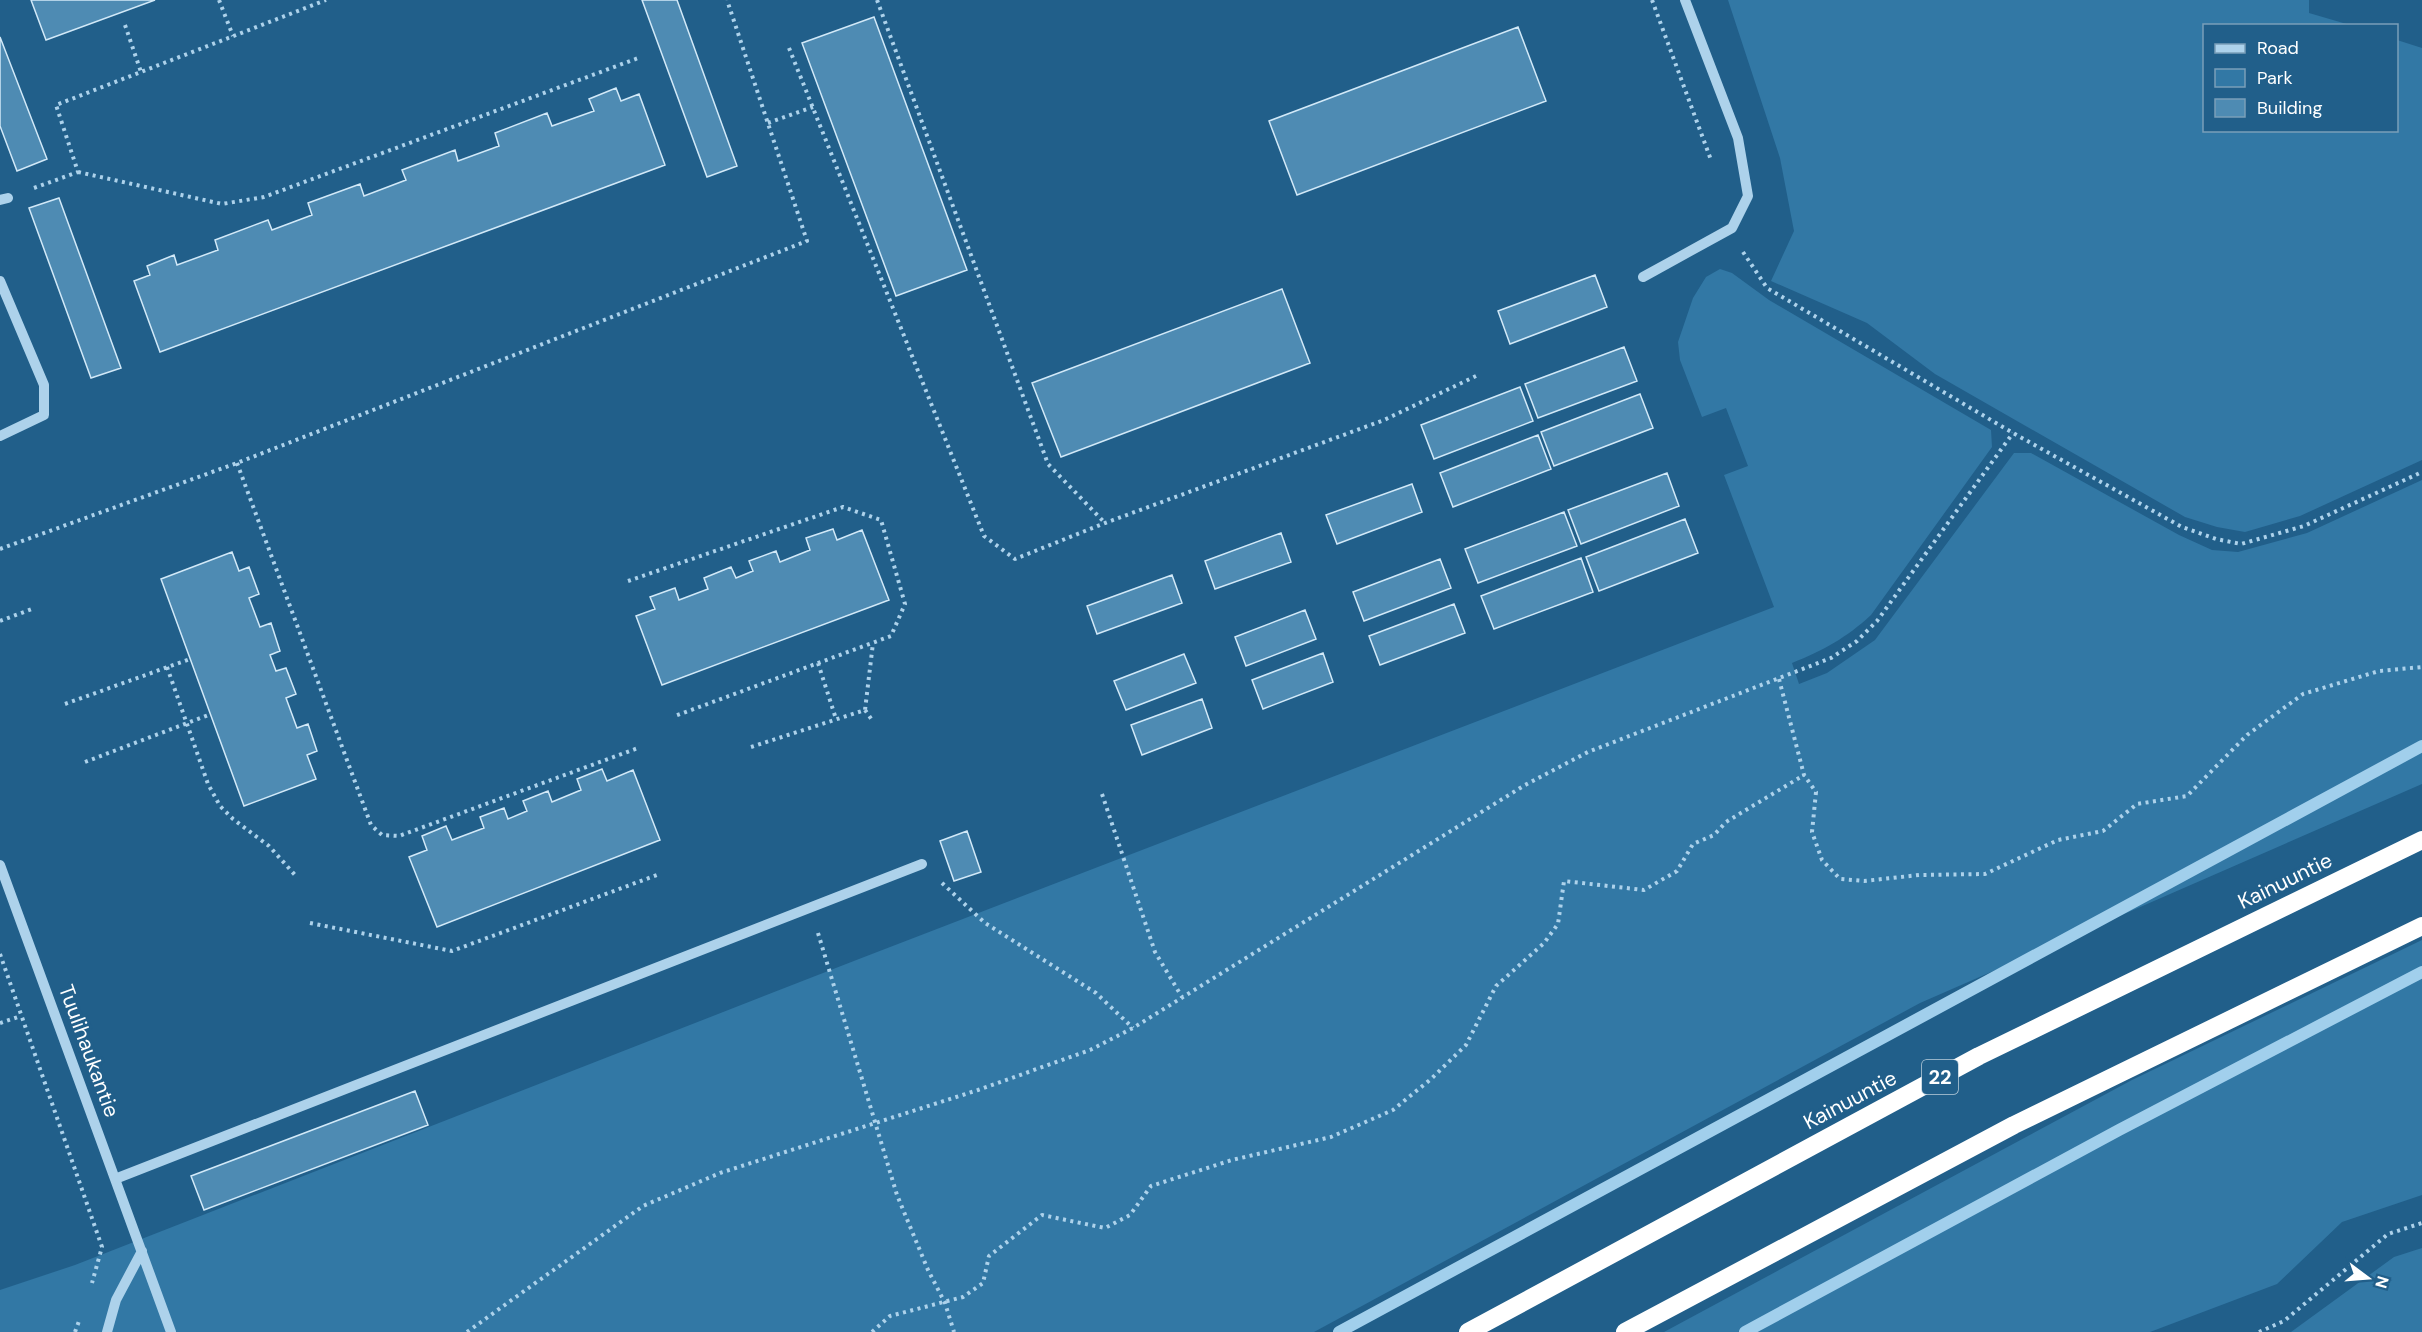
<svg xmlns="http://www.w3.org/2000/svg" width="2422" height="1332" font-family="'DM Sans',sans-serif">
<rect width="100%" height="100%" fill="#215f8a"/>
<path fill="#3278a5" d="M 1728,0 L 2309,0 L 2309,13 L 2350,25 L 2204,26 L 2204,130 L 2396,130 L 2397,40 L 2422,48 L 2422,460 L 2300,516 L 2245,532 L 2217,527 L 2185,517 L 1935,374 L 1867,323 L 1771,281 L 1794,231 L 1780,158 Z
M 1720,269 L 1732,273 L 1769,300 L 1991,430 L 1992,447 L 1871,615 C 1846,638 1824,650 1792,663 L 1799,684 L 1827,673 L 1875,640 L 2014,453 L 2031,453 L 2179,535 L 2212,550 L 2238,552 L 2307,533 L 2422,480 L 2422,784 L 1920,1003 L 1314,1332 L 0,1332 L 0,1290 L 75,1265 L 859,959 L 1774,607 L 1724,475 L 1748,466 L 1726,408 L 1702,417 L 1680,360 L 1678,342 L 1693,298 L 1706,277 Z
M 2422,940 L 2422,1195 L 2342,1222 L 2277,1284 L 2150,1332 L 1664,1332 L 2132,1080 Z
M 2422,1248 L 2422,1332 L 2291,1332 L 2394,1257 Z"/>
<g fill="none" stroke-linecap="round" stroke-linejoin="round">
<path stroke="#a1cfec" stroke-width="12" d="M 1339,1332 L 2422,746
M 1745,1332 L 2119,1130 L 2422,972"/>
</g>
<path fill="#4e8bb3" stroke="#d2e9f8" stroke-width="1.5" d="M 31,0 L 155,0 L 46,40 Z
M 642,0 L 677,0 L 737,166 L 707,177 Z
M 874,17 L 967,270 L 896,296 L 802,43 Z
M 1518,27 L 1546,101 L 1297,195 L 1269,121 Z
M 0,37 L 47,159 L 17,171 L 0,126 Z
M 616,88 L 621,101 L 639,94 L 665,165 L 160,352 L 134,281 L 150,275 L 147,266 L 174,255 L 177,265 L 218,250 L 215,240 L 268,220 L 272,230 L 312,215 L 308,203 L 360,184 L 364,196 L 406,180 L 402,170 L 455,150 L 458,161 L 499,146 L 495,133 L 547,113 L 552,126 L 594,111 L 589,99 Z
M 59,198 L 121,368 L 91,378 L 29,208 Z
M 1595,275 L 1607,307 L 1510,344 L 1498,311 Z
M 1282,289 L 1310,363 L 1061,457 L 1032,383 Z
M 1624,347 L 1637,381 L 1538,418 L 1525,384 Z
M 1520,387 L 1533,421 L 1434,459 L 1421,425 Z
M 1640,394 L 1653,428 L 1554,466 L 1541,432 Z
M 1538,435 L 1551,469 L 1453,507 L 1440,473 Z
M 1667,473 L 1679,506 L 1581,544 L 1568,510 Z
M 1412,484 L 1422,512 L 1337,544 L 1326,515 Z
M 1564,512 L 1577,546 L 1478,583 L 1465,549 Z
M 1685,519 L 1698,553 L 1599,591 L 1586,557 Z
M 833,529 L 837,540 L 862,530 L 889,600 L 662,685 L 636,616 L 655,609 L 650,597 L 675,588 L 679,600 L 708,589 L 704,578 L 731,567 L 736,578 L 753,571 L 749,561 L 776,551 L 780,562 L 810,550 L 806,538 Z
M 1281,533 L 1291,562 L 1215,589 L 1205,561 Z
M 232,552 L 239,571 L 249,567 L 259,594 L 249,598 L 260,627 L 271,623 L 280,651 L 270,655 L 276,671 L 286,668 L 296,694 L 286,698 L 297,728 L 308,724 L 317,751 L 307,755 L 316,779 L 244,806 L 161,579 Z
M 1581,558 L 1593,592 L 1494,629 L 1481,596 Z
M 1440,559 L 1451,588 L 1364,621 L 1353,592 Z
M 1172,575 L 1182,603 L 1097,634 L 1087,606 Z
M 1454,604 L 1465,633 L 1380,665 L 1369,636 Z
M 1305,610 L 1316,639 L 1246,666 L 1235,637 Z
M 1323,653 L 1333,682 L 1263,709 L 1252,680 Z
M 1184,654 L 1196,683 L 1126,710 L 1114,681 Z
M 1202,699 L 1212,728 L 1142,755 L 1131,725 Z
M 602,769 L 607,781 L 633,770 L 660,840 L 437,927 L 409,857 L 427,850 L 422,836 L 446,826 L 452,840 L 484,828 L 480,817 L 504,808 L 508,819 L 527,811 L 523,801 L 548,791 L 552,802 L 581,790 L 577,779 Z
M 967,831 L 981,872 L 954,881 L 940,841 Z
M 415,1091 L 428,1125 L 204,1210 L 191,1176 Z"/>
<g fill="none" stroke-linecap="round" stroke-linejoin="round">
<path stroke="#add2eb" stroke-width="4" stroke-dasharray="3 4.5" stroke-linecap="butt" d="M 219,0 L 233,36
M 877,0 L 1048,464 L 1105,523
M 1652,0 L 1711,160
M 125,25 L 141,72
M 789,48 L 984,536 L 1015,559 L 1105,523 L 1384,420 L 1476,376
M 768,123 L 813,107
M 78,172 L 222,204 L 264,197 L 641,57
M 34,188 L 78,172 L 56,105 L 326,0
M 1743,252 L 1767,288 L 2013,433 L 2182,527 L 2216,539 L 2241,544 L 2304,526 L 2422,472
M 237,463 L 371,825 L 382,835 L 399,836 L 638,748
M 0,549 L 237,463 L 807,241 L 727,0
M 628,581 L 843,507 L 881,520 L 905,604 L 891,636 L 675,716
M 0,621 L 32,609
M 818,663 L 836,719
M 167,667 L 208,784 L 220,806 L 233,819 L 269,846 L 295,875
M 1779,679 L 1804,775 L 1816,792 L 1812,832 L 1822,860 L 1840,879 L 1864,881 L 1919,875 L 1985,874 L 2058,840 L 2103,831 L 2137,804 L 2187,796 L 2247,735 L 2303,694 L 2379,671 L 2422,667
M 65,704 L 190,659
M 865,710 L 872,720
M 751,747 L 865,710 L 873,643
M 85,762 L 211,714
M 1102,794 L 1155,952 L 1182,997
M 942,883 L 985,923 L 1096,993 L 1133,1028
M 310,923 L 452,951 L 657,875
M 818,933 L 897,1195 L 928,1270 L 945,1303 L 954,1332
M 0,954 L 102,1247 L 92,1283
M 0,1023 L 21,1016
M 75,1332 L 79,1321
M 467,1332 L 643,1206 L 720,1173 L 978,1090 L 1090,1050 L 1133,1028 L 1525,785 L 1588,752 L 1831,658 L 1857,641 L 1877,621 L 2013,433
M 872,1332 L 890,1316 L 963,1297 L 983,1283 L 989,1256 L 1042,1215 L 1105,1228 L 1130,1215 L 1151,1186 L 1232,1160 L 1331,1137 L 1393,1110 L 1431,1079 L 1466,1045 L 1496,986 L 1544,943 L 1558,924 L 1564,881 L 1644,890 L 1677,871 L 1693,844 L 1714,835 L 1726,822 L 1804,775
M 2259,1332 L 2284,1321 L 2388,1234 L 2422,1223"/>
<path stroke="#add2eb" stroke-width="10" d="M 0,200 L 8,198
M 1643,277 L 1732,228 L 1748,196 L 1738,138 L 1685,0
M 0,281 L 44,385 L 44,415 L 0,436
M 0,865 L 171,1332
M 115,1179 L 922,864
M 107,1332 L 116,1300 L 142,1251"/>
<path stroke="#fff" stroke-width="18" d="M 1468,1332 L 1979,1056 L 2422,840
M 1625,1332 L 2014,1125 L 2422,926"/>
</g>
<g text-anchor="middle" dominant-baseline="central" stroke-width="6" stroke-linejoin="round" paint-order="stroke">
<rect fill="#215f8a" stroke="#bccfdc" stroke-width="1.5" x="1922" y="1060" width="36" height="34" rx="4.5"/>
<g font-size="20" font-weight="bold" fill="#fff">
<text x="1940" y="1077">22</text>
</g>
<g font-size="21" fill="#fff" stroke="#215f8a">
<text transform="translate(2285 881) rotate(-26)">Kainuuntie</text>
<text transform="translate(89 1051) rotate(70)">Tuulihaukantie</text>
<text transform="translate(1850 1100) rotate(-28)">Kainuuntie</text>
</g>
</g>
<rect x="2203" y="24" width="195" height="108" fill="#215f8a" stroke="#7a9fb9" stroke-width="1.5"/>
<rect x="2215" y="44" width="30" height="9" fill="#add2eb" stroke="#7a9fb9" stroke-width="1.5"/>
<text x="2257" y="54" font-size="18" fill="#ffffff">Road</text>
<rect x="2215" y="69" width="30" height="18" fill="#3278a5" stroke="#7a9fb9" stroke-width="1.5"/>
<text x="2257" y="84" font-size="18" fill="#ffffff">Park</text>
<rect x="2215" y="99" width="30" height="18" fill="#4e8bb3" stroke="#7a9fb9" stroke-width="1.5"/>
<text x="2257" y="114" font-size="18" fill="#ffffff">Building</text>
<g transform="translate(2368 1278) rotate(106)" stroke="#215f8a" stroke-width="4.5" paint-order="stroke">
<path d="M0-4.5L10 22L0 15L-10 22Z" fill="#ffffff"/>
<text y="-9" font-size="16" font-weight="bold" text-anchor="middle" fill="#ffffff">N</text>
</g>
</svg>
